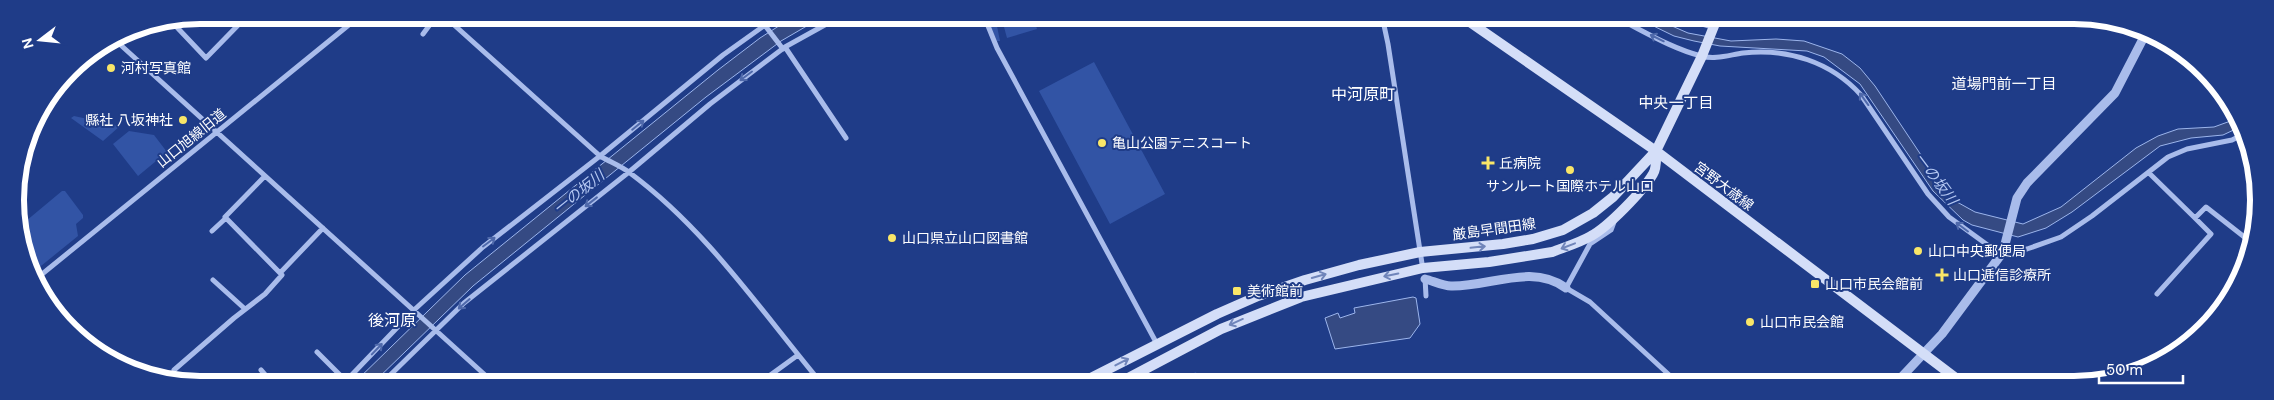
<svg xmlns="http://www.w3.org/2000/svg" width="2274" height="400" font-family="'DM Sans','Noto Sans JP',sans-serif">
<rect width="100%" height="100%" fill="#1f3c88"/>
<path fill="#3254a5" d="M 222,15 L 237,15 L 224,27 L 217,20 Z
M 986,16 L 995,16 L 1000,41 L 997,41 Z
M 1001,16 L 1033,16 L 1037,29 L 1007,38 Z
M 1094,62 L 1165,194 L 1110,224 L 1039,91 Z
M 74,116 L 120,126 L 103,141 L 71,118 Z
M 129,131 L 154,135 L 167,152 L 138,176 L 113,144 Z
M 62,191 L 65,191 L 83,215 L 83,218 L 76,224 L 78,236 L 36,270 L 32,269 L 25,259 L 20,226 Z
M 1196,372 L 1200,384 L 1171,384 Z"/>
<path fill="#354a83" stroke="#9cb5ec" d="M 796,15 L 824,16 L 781,41 L 706,97 L 473,286 L 372,384 L 353,384 L 465,275 L 718,70 L 760,38 Z
M 1633,16 L 1649,16 L 1688,33 L 1731,41 L 1776,39 L 1804,41 L 1842,54 L 1860,68 L 1875,86 L 1921,155 L 1957,202 L 1975,212 L 2023,224 L 2061,207 L 2136,148 L 2158,136 L 2178,129 L 2214,127 L 2236,119 L 2240,127 L 2223,135 L 2191,138 L 2160,146 L 2072,212 L 2046,228 L 2018,237 L 1972,225 L 1963,220 L 1933,191 L 1860,84 L 1824,57 L 1807,51 L 1720,46 L 1694,41 L 1674,36 Z
M 1413,297 L 1416,298 L 1420,324 L 1410,338 L 1335,349 L 1325,318 L 1338,313 L 1340,318 L 1355,313 L 1354,308 Z"/>
<g fill="none" stroke-linecap="round" stroke-linejoin="round">
<path stroke="#a9bceb" stroke-width="5" d="M 443,15 L 600,156 C 610,162 621,166 630,173 C 707,230 761,311 822,384
M 757,15 L 783,49
M 984,16 L 997,48 L 1157,344
M 1382,16 L 1388,44 L 1423,270
M 1613,16 C 1642,30 1670,48 1701,56 C 1715,60 1729,55 1743,53 C 1788,48 1831,62 1861,95 L 1928,194 L 1949,217 L 1993,249 L 2003,252 L 2027,249 L 2061,237 L 2092,216 L 2168,157 L 2187,149 L 2232,140 L 2244,134
M 1681,16 L 1691,21 L 1713,27
M 171,21 L 206,58 L 248,15
M 1630,24 L 1633,16
M 423,34 L 437,15
M 114,39 L 495,384
M 785,47 L 846,138
M 2149,173 L 2195,218 L 2206,207 L 2252,243
M 265,176 L 225,217 L 280,273 L 323,228
M 1614,222 L 1611,230 L 1590,244 L 1566,288 L 1590,302 L 1679,384
M 212,231 L 226,218
M 1425,278 L 1426,296
M 36,279 L 361,15
M 213,280 L 245,309
M 2157,294 L 2211,234 L 2195,218
M 317,352 L 346,381
M 174,370 L 234,318 L 265,294 L 282,275 L 280,273
M 261,370 L 273,384
M 343,384 L 414,310 L 483,247 L 600,156 L 723,55 L 779,15
M 381,384 L 464,303 L 629,172 L 710,104 L 785,47 L 841,16
M 758,384 L 798,355"/>
<path stroke="#a9bceb" stroke-width="9" d="M 1425,279 C 1433,281 1443,286 1451,286 C 1490,287 1531,263 1566,288
M 1895,384 L 1942,334 L 2003,252 L 2017,198 L 2027,183 L 2115,93 L 2146,33"/>
<path stroke="#d4def8" stroke-width="10" d="M 1461,16 L 1656,151 L 1965,385
M 1079,384 L 1217,314 L 1258,296 L 1305,280 L 1359,265 L 1420,252 L 1503,244 L 1533,239 L 1563,230 L 1593,213 L 1613,197 L 1656,151 L 1702,56 L 1718,16
M 1117,384 L 1221,329 L 1301,297 L 1423,268 L 1489,262 L 1552,252 C 1565,247 1579,243 1591,236 C 1608,227 1643,191 1653,174 C 1657,168 1656,158 1656,151"/>
</g>
<defs><path id="oneway-shaft" d="M-6 0H5M1.5-3L5.5 0L1.5 3" fill="none" stroke-width="1.6" stroke-linecap="round" stroke-linejoin="round" transform="scale(1.25)"/></defs>
<g stroke="#4f69ab">
<use href="#oneway-shaft" transform="translate(1657 38) rotate(-154)"/>
<use href="#oneway-shaft" transform="translate(746 76) rotate(143)"/>
<use href="#oneway-shaft" transform="translate(1864 99) rotate(-126)"/>
<use href="#oneway-shaft" transform="translate(638 125) rotate(-39)"/>
<use href="#oneway-shaft" transform="translate(591 202) rotate(142)"/>
<use href="#oneway-shaft" transform="translate(1962 227) rotate(-143)"/>
<use href="#oneway-shaft" transform="translate(489 242) rotate(-37)"/>
<use href="#oneway-shaft" transform="translate(464 304) rotate(139)"/>
<use href="#oneway-shaft" transform="translate(377 349) rotate(-46)"/>
</g>
<g stroke="#7085ba">
<use href="#oneway-shaft" transform="translate(1568 246) rotate(159)"/>
<use href="#oneway-shaft" transform="translate(1478 247) rotate(-6)"/>
<use href="#oneway-shaft" transform="translate(1391 275) rotate(168)"/>
<use href="#oneway-shaft" transform="translate(1319 276) rotate(-16)"/>
<use href="#oneway-shaft" transform="translate(1236 322) rotate(156)"/>
<use href="#oneway-shaft" transform="translate(1122 362) rotate(-27)"/>
</g>
<g fill="#f9e668" stroke="#1f3c88" stroke-width="2">
<circle cx="111" cy="68" r="5"/>
<circle cx="183" cy="120" r="5"/>
<circle cx="1102" cy="143" r="5"/>
<path d="M1485.5 155.5h5v5h5v5h-5v5h-5v-5h-5v-5h5z"/>
<circle cx="1570" cy="170" r="5"/>
<circle cx="892" cy="238" r="5"/>
<circle cx="1918" cy="251" r="5"/>
<path d="M1939.5 267.5h5v5h5v5h-5v5h-5v-5h-5v-5h5z"/>
<rect x="1810" y="279" width="10" height="10" rx="2.5"/>
<rect x="1232" y="286" width="10" height="10" rx="2.5"/>
<circle cx="1750" cy="322" r="5"/>
</g>
<g text-anchor="middle" dominant-baseline="central" stroke-width="4" stroke-linejoin="round" paint-order="stroke">
<g font-size="14" fill="#fff" stroke="#1f3c88" text-anchor="start">
<text x="121" y="68">河村写真館</text>
<text x="173" y="120" text-anchor="end">縣社 八坂神社</text>
<text x="1112" y="143">亀山公園テニスコート</text>
<text x="1499" y="163">丘病院</text>
<text x="1570" y="186" text-anchor="middle">サンルート国際ホテル山口</text>
<text x="902" y="238">山口県立山口図書館</text>
<text x="1928" y="251">山口中央郵便局</text>
<text x="1953" y="275">山口逓信診療所</text>
<text x="1825" y="284">山口市民会館前</text>
<text x="1247" y="291">美術館前</text>
<text x="1760" y="322">山口市民会館</text>
</g>
<g font-size="14" fill="#fff" stroke="#1f3c88">
<text transform="translate(191 138) rotate(-39)">山口旭線旧道</text>
<text transform="translate(1724 186) rotate(37)">宮野大歳線</text>
<text transform="translate(1494 229) rotate(-8)">厳島早間田線</text>
</g>
<g font-size="15" fill="#fff" stroke="#1f3c88">
<text x="2004" y="84">道場門前一丁目</text>
<text x="1676" y="103">中央一丁目</text>
</g>
<g font-size="15" font-style="italic" fill="#b4c7f2" stroke="#1f3c88">
<text transform="translate(1936 179) rotate(53)">一の坂川</text>
<text transform="translate(579 192) rotate(-39)">一の坂川</text>
</g>
<g font-size="16" fill="#fff" stroke="#1f3c88">
<text x="1363" y="94">中河原町</text>
<text x="392" y="320">後河原</text>
</g>
</g>
<path d="M0 0H2274V400H0ZM200 24H2074A176 176 0 0 1 2250 200V200A176 176 0 0 1 2074 376H200A176 176 0 0 1 24 200V200A176 176 0 0 1 200 24Z" fill="#1f3c88" fill-rule="evenodd"/>
<path fill="none" stroke="#fff" stroke-width="6" d="M200 24H2074A176 176 0 0 1 2250 200V200A176 176 0 0 1 2074 376H200A176 176 0 0 1 24 200V200A176 176 0 0 1 200 24Z"/>
<g transform="translate(40 40) rotate(254)" stroke="#1f3c88" stroke-width="4" paint-order="stroke">
<path d="M0-4L9 19L0 12L-9 19Z" fill="#ffffff"/>
<text y="-8" font-size="14" font-weight="bold" text-anchor="middle" fill="#ffffff">N</text>
</g>
<path d="M2099 375v8h84v-8" fill="none" stroke="#ffffff" stroke-width="2.5"/>
<text x="2106" y="375" font-size="15" fill="#ffffff" stroke="#1f3c88" stroke-width="4" paint-order="stroke">50 m</text>
</svg>
